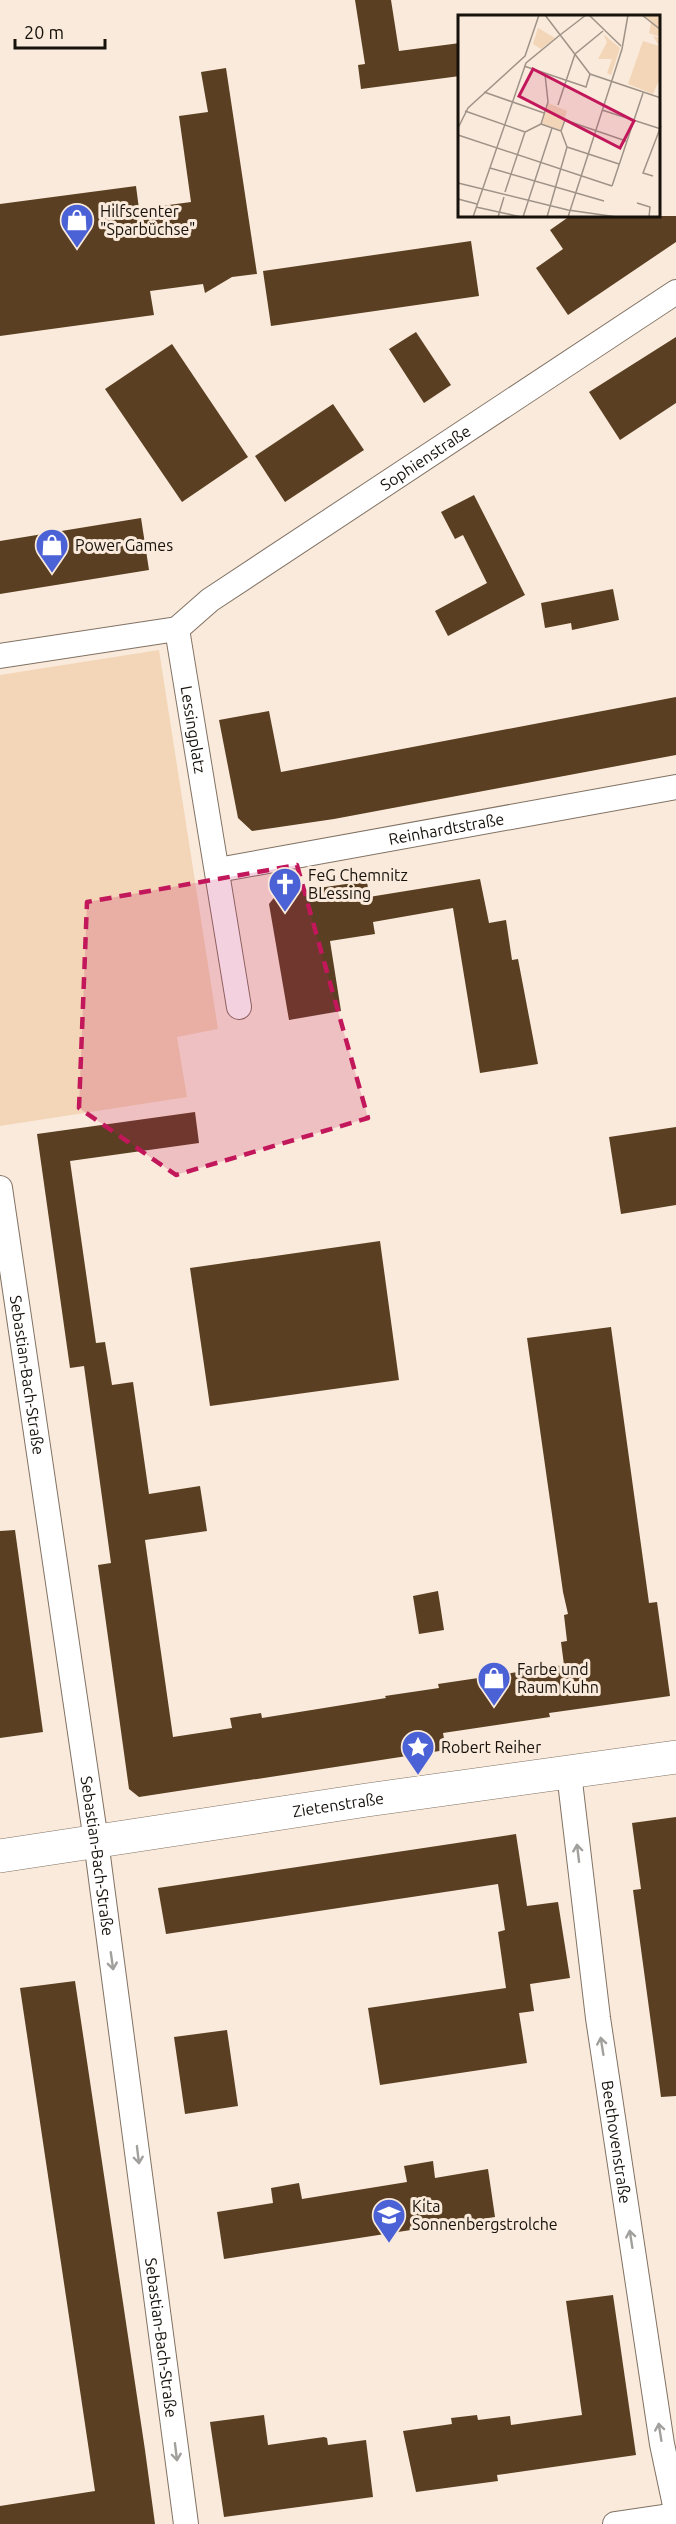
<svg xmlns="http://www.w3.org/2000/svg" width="676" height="2524" font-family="Ubuntu,sans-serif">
<rect width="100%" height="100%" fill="#faeadb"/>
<path fill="#f3d5b7" d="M 159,650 L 218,1029 L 177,1037 L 187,1097 L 0,1126 L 0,675 Z"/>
<path fill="#5a3f22" d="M 355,0 L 391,0 L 399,51 L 460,43 L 460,76 L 361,89 L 358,65 L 365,64 Z
M 226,68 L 257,274 L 232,277 L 205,293 L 203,284 L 150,291 L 154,315 L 0,336 L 0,204 L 136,186 L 139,209 L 191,202 L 179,116 L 208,112 L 201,72 Z
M 570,216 L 676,216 L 676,242 L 568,315 L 536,268 L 563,249 L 550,230 Z
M 471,241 L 479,296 L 271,326 L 263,271 Z
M 416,332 L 451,385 L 424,403 L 389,349 Z
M 676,337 L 676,403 L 620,440 L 589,392 Z
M 172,344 L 248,457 L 182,502 L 105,389 Z
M 333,404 L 364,450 L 285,502 L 255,456 Z
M 474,495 L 525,595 L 448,636 L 435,611 L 487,583 L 463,535 L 455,539 L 441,512 Z
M 141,518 L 149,570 L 0,594 L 0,541 Z
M 613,589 L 619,620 L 572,630 L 571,623 L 545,628 L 541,603 Z
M 676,697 L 676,755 L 334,819 L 252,831 L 238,818 L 219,720 L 269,711 L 281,772 Z
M 480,879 L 489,923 L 506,920 L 512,960 L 518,959 L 538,1064 L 480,1073 L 453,908 L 373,922 L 375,934 L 330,941 L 341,1011 L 289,1020 L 269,904 L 277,894 L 367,881 L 369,897 Z
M 195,1112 L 199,1143 L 70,1161 L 96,1343 L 105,1342 L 112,1385 L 133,1382 L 149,1494 L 200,1486 L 207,1531 L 145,1540 L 173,1737 L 232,1728 L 230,1718 L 261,1713 L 262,1718 L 386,1698 L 385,1696 L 439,1688 L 438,1684 L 564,1665 L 561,1642 L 567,1641 L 564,1615 L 568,1614 L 563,1592 L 527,1338 L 611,1327 L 649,1603 L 657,1602 L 670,1696 L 549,1713 L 550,1717 L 443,1733 L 446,1750 L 139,1797 L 129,1789 L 98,1565 L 111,1563 L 84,1366 L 70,1368 L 37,1134 Z
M 676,1127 L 676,1205 L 621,1214 L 609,1137 Z
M 380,1241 L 399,1380 L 210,1406 L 190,1268 Z
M 15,1530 L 43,1732 L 0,1738 L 0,1531 Z
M 438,1591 L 444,1630 L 419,1634 L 413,1596 Z
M 676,1817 L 676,2096 L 661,2097 L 633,1890 L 641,1889 L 632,1823 Z
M 516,1834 L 527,1906 L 558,1902 L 570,1978 L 530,1984 L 534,2011 L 519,2013 L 527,2063 L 380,2085 L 368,2008 L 506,1988 L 498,1932 L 505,1930 L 498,1884 L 166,1934 L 158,1888 Z
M 75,1981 L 145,2450 L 155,2524 L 0,2524 L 0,2506 L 95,2491 L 20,1988 Z
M 227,2030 L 238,2106 L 185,2114 L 174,2037 Z
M 433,2161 L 435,2178 L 488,2169 L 495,2217 L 224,2259 L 217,2212 L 273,2203 L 271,2188 L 299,2183 L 302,2199 L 407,2182 L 404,2166 Z
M 613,2295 L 636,2455 L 497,2475 L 498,2481 L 416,2492 L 403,2431 L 452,2424 L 451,2418 L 477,2415 L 478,2420 L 510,2416 L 511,2425 L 582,2415 L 566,2301 Z
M 264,2415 L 268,2445 L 324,2437 L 327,2438 L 328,2445 L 366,2440 L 373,2497 L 224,2517 L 210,2422 Z"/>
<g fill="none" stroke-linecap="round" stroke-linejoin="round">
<g stroke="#807264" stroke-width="26">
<g id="street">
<path id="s1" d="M 177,629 L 210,600 L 676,292"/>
<path id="s2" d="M 177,629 L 239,1007"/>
<path d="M 0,656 L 177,629"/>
<path id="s3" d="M 218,870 L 676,787"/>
<path id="s4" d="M 0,1188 L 96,1841 L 186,2524"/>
<path id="s5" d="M 569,1773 L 598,2018 L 662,2444 L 676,2510"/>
<path d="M 615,2524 L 676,2515"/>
</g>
</g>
<g stroke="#807264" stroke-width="34">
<g id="secondary">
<path id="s6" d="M 0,1856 L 367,1800 L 676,1757"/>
</g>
</g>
<use href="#street" stroke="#fff" stroke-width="24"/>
<use href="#secondary" stroke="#fff" stroke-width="33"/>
</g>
<defs><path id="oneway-shaft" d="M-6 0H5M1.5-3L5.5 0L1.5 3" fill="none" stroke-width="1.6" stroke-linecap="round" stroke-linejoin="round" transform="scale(1.5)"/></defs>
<g stroke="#a2a09d">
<use href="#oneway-shaft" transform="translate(578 1853) rotate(-97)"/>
<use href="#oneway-shaft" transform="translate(112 1961) rotate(82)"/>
<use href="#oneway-shaft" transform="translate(602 2046) rotate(-99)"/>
<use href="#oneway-shaft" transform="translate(138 2155) rotate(83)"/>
<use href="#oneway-shaft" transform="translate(631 2239) rotate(-99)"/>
<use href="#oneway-shaft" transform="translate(660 2432) rotate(-99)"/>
<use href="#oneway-shaft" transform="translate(176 2452) rotate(83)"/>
</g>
<path fill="#c2185b" fill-opacity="0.2" stroke="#c2185b" stroke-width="4.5" stroke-dasharray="12 8" stroke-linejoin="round" d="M 297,865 L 368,1118 L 176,1175 L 79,1108 L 87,902 Z"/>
<defs>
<g id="shop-pin" transform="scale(1.725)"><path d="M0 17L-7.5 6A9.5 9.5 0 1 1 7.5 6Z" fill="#4b61d6" stroke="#faeadb"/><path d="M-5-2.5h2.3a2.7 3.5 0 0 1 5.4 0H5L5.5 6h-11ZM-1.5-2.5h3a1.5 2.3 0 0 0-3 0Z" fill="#fff"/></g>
<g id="church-pin" transform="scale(1.725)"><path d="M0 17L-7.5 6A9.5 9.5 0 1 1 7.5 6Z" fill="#4b61d6" stroke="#faeadb"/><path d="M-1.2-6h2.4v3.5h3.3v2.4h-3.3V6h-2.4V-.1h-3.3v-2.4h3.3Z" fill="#fff"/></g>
<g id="sight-pin" transform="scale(1.725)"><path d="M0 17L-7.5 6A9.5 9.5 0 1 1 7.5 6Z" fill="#4b61d6" stroke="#faeadb"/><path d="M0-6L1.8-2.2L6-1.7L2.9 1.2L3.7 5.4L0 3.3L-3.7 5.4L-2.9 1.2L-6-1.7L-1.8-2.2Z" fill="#fff"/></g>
<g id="school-pin" transform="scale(1.725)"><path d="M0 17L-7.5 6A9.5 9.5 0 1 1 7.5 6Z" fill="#4b61d6" stroke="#faeadb"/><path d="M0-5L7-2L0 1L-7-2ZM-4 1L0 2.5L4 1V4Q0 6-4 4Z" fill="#fff"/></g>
</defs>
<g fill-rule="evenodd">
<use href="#shop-pin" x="77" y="220"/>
<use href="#shop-pin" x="52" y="545"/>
<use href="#church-pin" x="285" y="884"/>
<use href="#shop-pin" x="494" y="1678"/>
<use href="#sight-pin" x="418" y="1747"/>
<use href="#school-pin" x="389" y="2215"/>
</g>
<g text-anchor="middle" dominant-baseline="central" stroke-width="6" stroke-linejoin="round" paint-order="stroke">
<g font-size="16" fill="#16110b" stroke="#faeadb" text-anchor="start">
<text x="100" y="211">Hilfscenter<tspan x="100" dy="18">"Sparbüchse"</tspan></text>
<text x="75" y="545">Power Games</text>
<text x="308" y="875">FeG Chemnitz<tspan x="308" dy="18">BLessing</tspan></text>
<text x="517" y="1669">Farbe und<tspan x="517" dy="18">Raum Kuhn</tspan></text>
<text x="441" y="1747">Robert Reiher</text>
<text x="412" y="2206">Kita<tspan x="412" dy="18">Sonnenbergstrolche</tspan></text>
</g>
<g font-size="16" fill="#16110b" stroke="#faeadb">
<text stroke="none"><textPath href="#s1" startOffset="302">Sophienstraße</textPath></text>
<text stroke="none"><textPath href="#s2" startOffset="102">Lessingplatz</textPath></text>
<text stroke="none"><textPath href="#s3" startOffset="232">Reinhardtstraße</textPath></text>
<text stroke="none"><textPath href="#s4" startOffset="189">Sebastian-Bach-Straße</textPath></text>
<text stroke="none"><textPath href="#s6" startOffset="342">Zietenstraße</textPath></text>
<text stroke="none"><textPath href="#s4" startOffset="675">Sebastian-Bach-Straße</textPath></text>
<text stroke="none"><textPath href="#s5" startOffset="372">Beethovenstraße</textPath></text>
<text stroke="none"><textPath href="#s4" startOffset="1161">Sebastian-Bach-Straße</textPath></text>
</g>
</g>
<g transform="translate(458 15)">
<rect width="202" height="202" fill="#faeadb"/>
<path d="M 187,0 L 202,0 L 202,22 L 191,18 L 193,9 ZM 80,13 L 97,23 L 83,34 L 75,29 ZM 145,19 L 162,33 L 153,60 L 149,58 L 154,44 L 140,44 L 149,27 ZM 195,21 L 202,23 L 202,63 L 195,79 L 170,69 L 185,26 L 201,31 ZM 90,88 L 109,96 L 103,115 L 84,109 Z" fill="#f3d5b7"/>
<path fill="none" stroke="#9f9388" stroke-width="1.5" d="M 87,0 L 132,59 L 203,83M 131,0 L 163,31M 184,0 L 203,15M 102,20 L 128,0M 66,51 L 128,72 L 132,59M 26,77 L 86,98M 100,90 L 117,39 L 145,16M 144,95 L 203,114M 7,96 L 67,117M 83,109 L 90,87 L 87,59M 83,109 L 103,116M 0,113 L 10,93 L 67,41 L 81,0M 103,116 L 107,105 L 168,126M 0,120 L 154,171M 109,132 L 161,149M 32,153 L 146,186M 195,161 L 185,158 L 203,111M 0,168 L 110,195 L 159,202M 154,171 L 185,78M 47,177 L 67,117 L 83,109M 0,184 L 19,189M 179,188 L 192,192 L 191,202M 18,192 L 63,202M 15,202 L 68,48 L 102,20M 40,202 L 46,182M 65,202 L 94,113M 89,202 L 109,132 L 103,116M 110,202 L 164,34 L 170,0"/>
<path fill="#c2185b" fill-opacity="0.15" stroke="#c2185b" stroke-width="3" d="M 75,54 L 176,106 L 162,133 L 61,81 Z"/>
<rect width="202" height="202" fill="none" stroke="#16110b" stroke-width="3"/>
</g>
<path d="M15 39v9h90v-9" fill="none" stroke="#16110b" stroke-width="3"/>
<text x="24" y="39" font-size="18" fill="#16110b" stroke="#faeadb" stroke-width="4.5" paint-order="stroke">20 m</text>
</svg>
